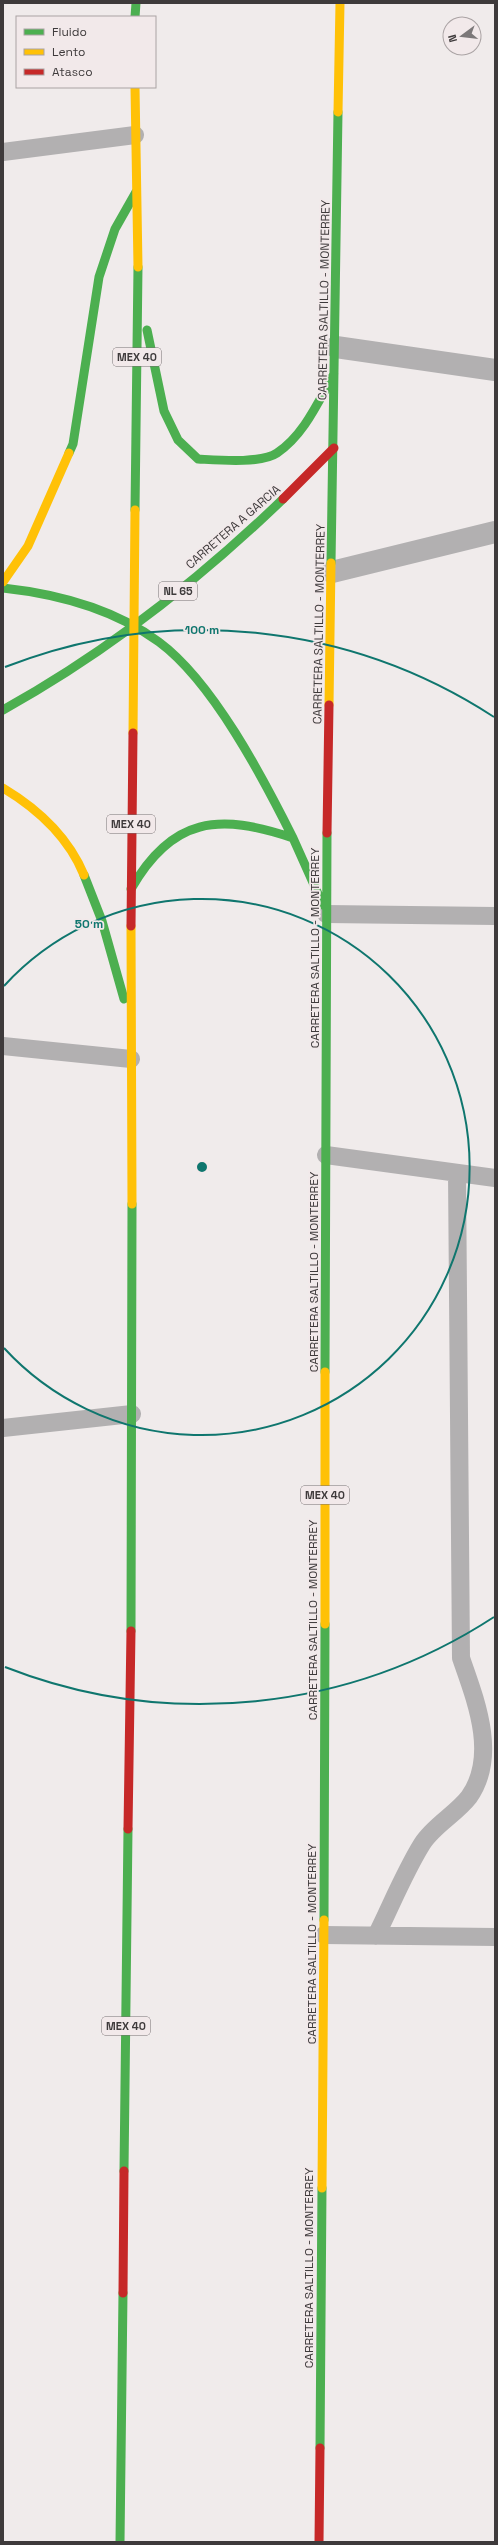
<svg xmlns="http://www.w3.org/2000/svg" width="498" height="2545" font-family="'Space Grotesk',sans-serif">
<rect width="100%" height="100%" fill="#f0ebeb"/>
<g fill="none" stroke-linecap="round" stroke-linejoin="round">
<path stroke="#b2b0b1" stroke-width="18" d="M 3,152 L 135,135
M 326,914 L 495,916
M 3,1046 L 131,1059
M 326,1155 L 495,1178
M 3,1428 L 132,1414
M 324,1935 L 495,1937
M 376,1936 C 391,1906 404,1873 422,1844 C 433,1826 456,1814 469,1797 C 498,1756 476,1701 461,1658 L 457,1173"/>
<path stroke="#b2b0b1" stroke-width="22" d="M 336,347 L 495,370
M 332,572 L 495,532"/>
<path stroke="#4caf50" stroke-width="9" d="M 135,17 L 136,3
M 147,330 L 164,411 L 178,440 L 198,459 C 217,460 261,464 277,453 C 304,435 318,402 334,374
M 69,453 L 73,444 L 99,277 L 115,229 L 136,192
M 135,510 L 138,267
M 331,563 L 338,112
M 3,588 C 58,594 113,608 159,642 C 213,682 263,778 293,838
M 3,710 C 106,653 198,581 283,499
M 84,875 L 102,921 L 124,999
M 131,889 C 172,817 219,813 293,838 L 323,905
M 325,1372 L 327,833
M 131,1631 L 132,1204
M 324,1920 L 325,1624
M 124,2171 L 128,1829
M 320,2448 L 322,2188
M 120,2542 L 123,2293"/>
<path stroke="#ffc107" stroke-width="9" d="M 135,87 L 138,267
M 338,112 L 340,3
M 3,582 L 28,546 L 69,453
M 329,705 L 331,563
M 133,733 L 135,510
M 3,788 C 38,809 68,836 84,875
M 131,926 L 132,1204
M 325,1624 L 325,1372
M 322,2188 L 324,1920"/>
<path stroke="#c62828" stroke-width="9" d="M 283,499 L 334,448
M 327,833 L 329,705
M 131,926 L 133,733
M 128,1829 L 131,1631
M 123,2293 L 124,2171
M 319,2542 L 320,2448"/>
</g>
<g fill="none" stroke="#0f766e" stroke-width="2">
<path d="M4 986A268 268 0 1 1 4 1348"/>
<path d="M494 1617A537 537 0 0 1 5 1667M5 667A537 537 0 0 1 494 717"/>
</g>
<g text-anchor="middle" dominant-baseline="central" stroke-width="3.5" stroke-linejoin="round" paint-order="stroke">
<g fill="#f2e9ea" stroke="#746e70" stroke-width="1">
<rect x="113" y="348" width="48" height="18" rx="3"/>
<rect x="159" y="582" width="38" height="18" rx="3"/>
<rect x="107" y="815" width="48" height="18" rx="3"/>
<rect x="301" y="1486" width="48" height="18" rx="3"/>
<rect x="102" y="2017" width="48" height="18" rx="3"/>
</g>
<g font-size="11" font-weight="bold" fill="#3e3a3b">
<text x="137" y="357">MEX 40</text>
<text x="178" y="591">NL 65</text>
<text x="131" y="824">MEX 40</text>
<text x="325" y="1495">MEX 40</text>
<text x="126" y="2026">MEX 40</text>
</g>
<g font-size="12" fill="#3e3a3b" stroke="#f2e9ea">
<text transform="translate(324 300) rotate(-89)">CARRETERA SALTILLO - MONTERREY</text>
<text transform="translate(233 527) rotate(-41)">CARRETERA A GARCIA</text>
<text transform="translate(319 624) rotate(-89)">CARRETERA SALTILLO - MONTERREY</text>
<text transform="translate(315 948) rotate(-90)">CARRETERA SALTILLO - MONTERREY</text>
<text transform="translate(314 1272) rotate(-90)">CARRETERA SALTILLO - MONTERREY</text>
<text transform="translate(313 1620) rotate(-90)">CARRETERA SALTILLO - MONTERREY</text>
<text transform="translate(312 1944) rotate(-90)">CARRETERA SALTILLO - MONTERREY</text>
<text transform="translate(309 2268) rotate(-90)">CARRETERA SALTILLO - MONTERREY</text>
</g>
</g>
<circle cx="202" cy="1167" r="6" fill="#0f766e" stroke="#f2e9ea" stroke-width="2"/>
<g font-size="12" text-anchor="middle" font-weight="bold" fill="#0f766e" stroke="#f2e9ea" stroke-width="3.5" stroke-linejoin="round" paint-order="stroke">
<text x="202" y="634">100 m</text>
<text x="89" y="928">50 m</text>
</g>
<rect width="498" height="2545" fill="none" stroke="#3e3a3b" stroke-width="8"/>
<rect x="16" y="16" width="140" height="72" fill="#f2e9ea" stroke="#aaa3a4"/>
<rect x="24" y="29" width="20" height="6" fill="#4caf50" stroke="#aaa3a4"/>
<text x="52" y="36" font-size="12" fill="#3e3a3b">Fluido</text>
<rect x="24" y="49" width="20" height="6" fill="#ffc107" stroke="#aaa3a4"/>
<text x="52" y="56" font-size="12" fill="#3e3a3b">Lento</text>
<rect x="24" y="69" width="20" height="6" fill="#c62828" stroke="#aaa3a4"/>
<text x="52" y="76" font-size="12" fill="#3e3a3b">Atasco</text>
<g transform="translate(462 36) rotate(255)"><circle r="19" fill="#f2e9ea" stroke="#aaa3a4"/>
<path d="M0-3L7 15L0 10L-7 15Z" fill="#7c7879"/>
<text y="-6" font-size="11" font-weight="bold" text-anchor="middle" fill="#3e3a3b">N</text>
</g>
</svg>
